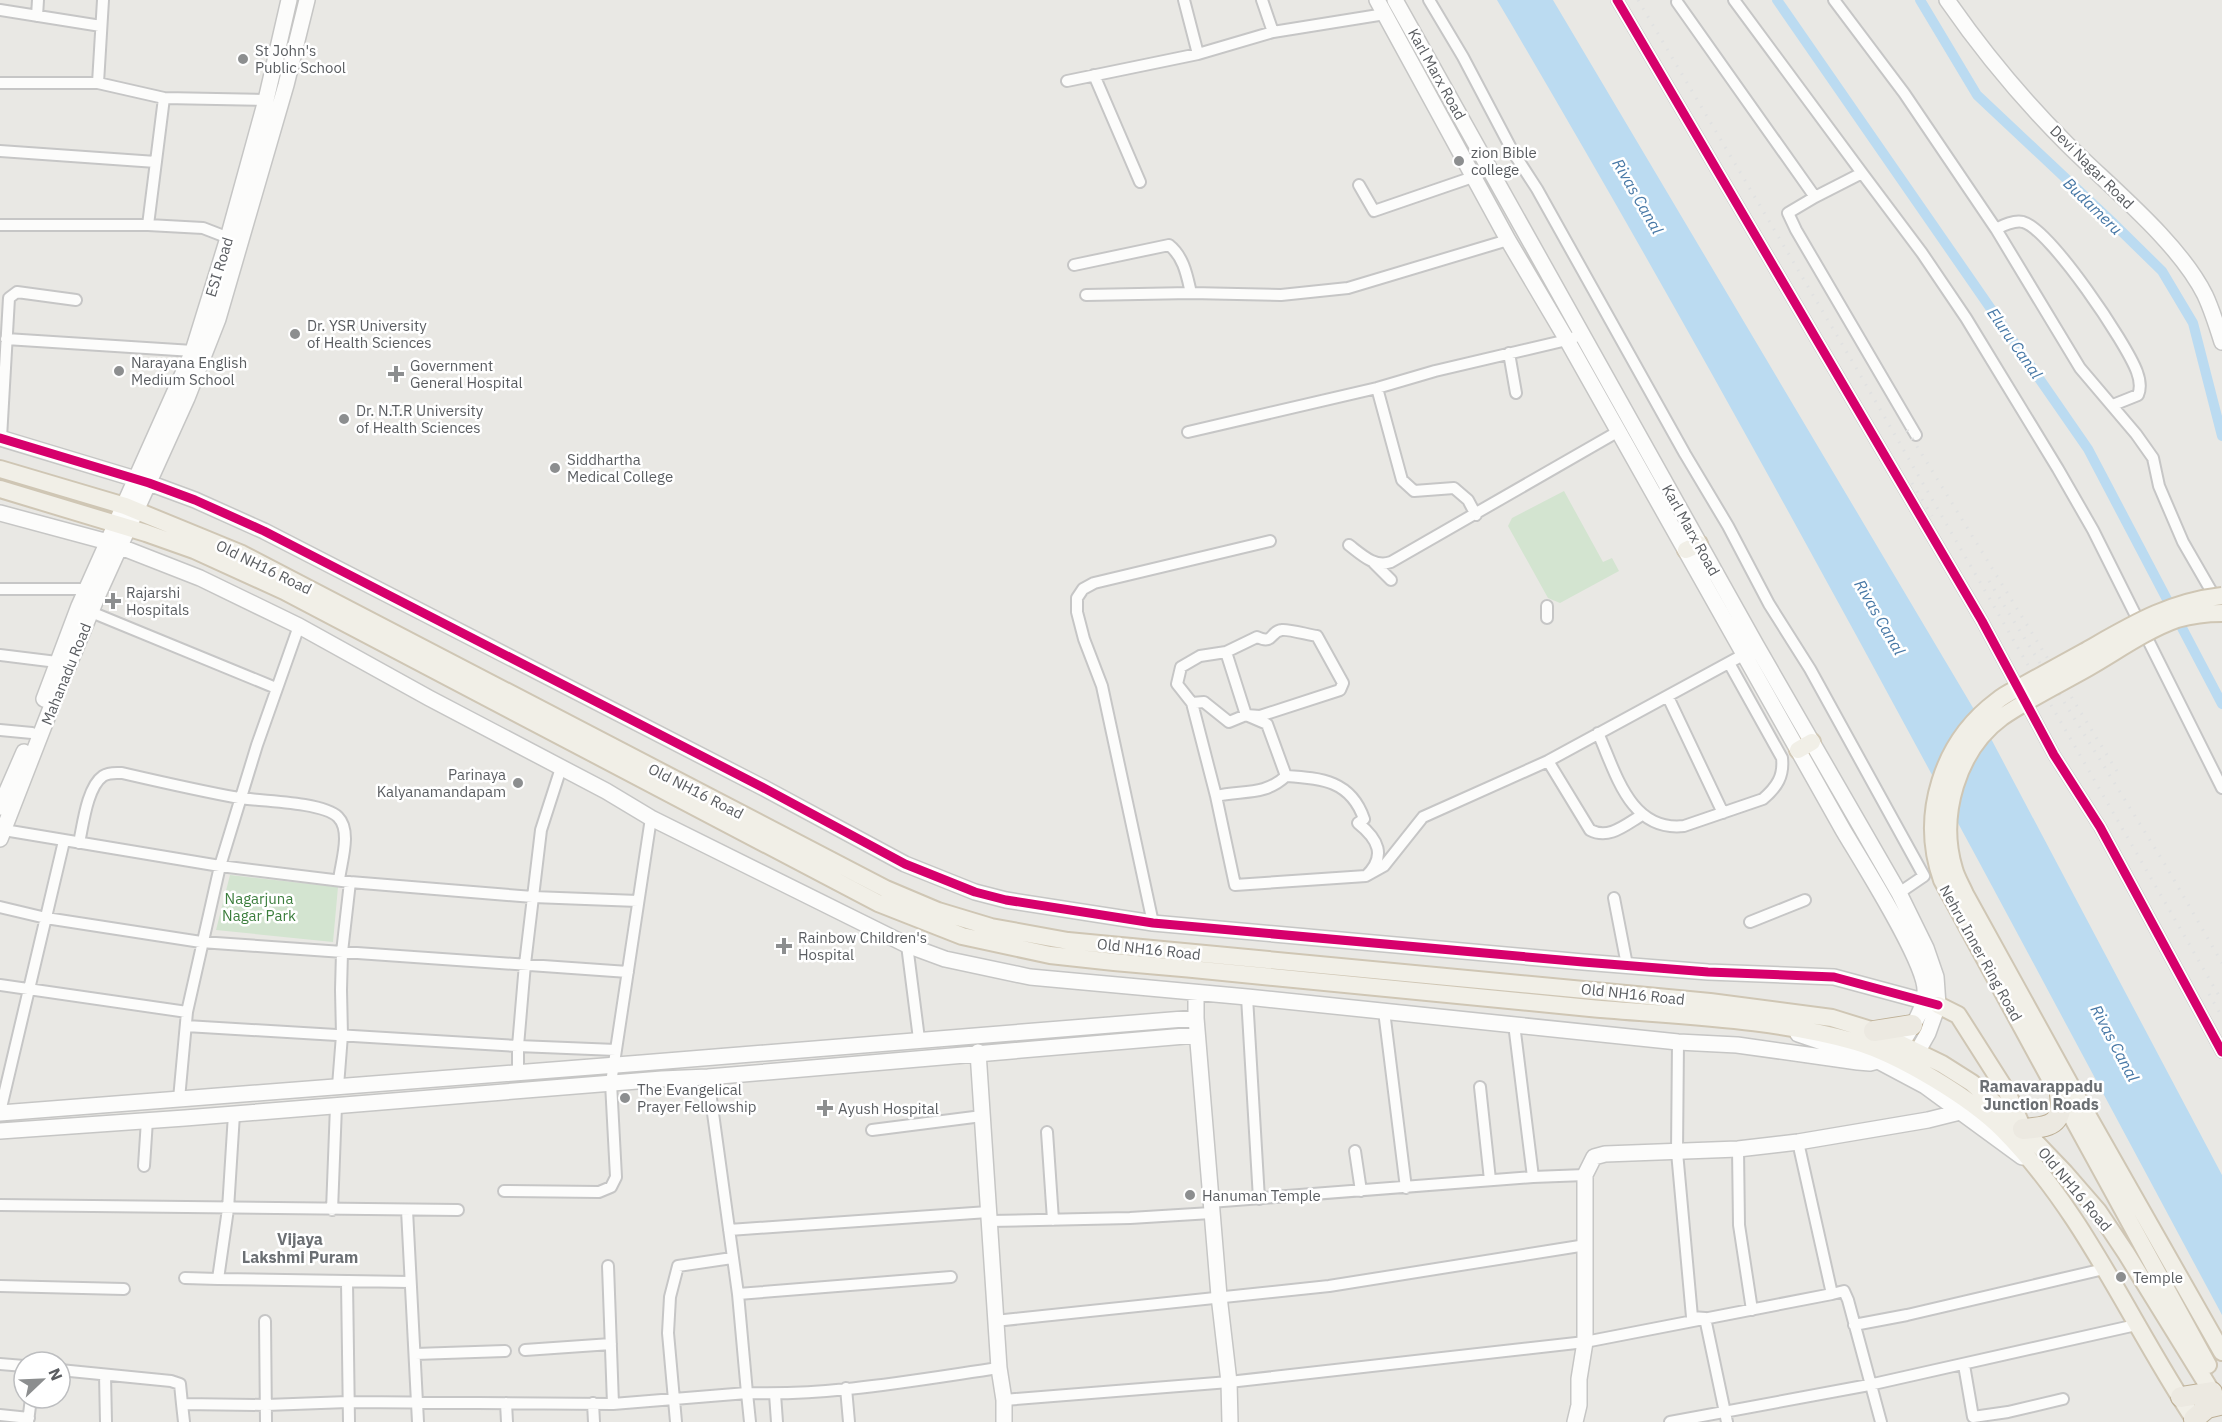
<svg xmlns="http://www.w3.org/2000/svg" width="2222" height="1422" font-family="'IBM Plex Sans',sans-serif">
<rect width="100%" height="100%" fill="#e9e8e4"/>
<path fill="#d3e4d0" d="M 1564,491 L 1603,562 L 1612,558 L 1619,571 L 1560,603 L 1548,598 L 1508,526 L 1512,518 Z
M 230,875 L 338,887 L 333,942 L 216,930 Z"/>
<path fill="#bbdbf1" d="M 1497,0 L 1553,0 L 1988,733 L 2222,1175 L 2222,1315 C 1985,874 1752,431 1497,0 Z"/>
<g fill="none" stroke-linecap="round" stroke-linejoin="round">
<path stroke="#bbdbf1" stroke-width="10" d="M 1777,0 L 2088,449 L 2222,704
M 1920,0 L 1977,95 L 2111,221 L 2162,271 L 2193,323 L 2222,436"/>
<g stroke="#c6c6c6" stroke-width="14">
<path id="street" d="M 1184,0 L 1198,54
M 1262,0 L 1273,32
M 1429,0 L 1463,57 L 1513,152 L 1537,189 L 1685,454 L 1728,526 L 1769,604 L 1810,669 L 1924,876 L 1899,893
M 1617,0 L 1982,621 L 2054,755 L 2100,827 L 2222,1052
M 1734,0 L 1862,173 L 1815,197 L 1788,213 L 1796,230 L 1916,435
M 1834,0 L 1904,93 L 1996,229 L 2080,368 L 2136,434 L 2153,458 L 2159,486 L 2183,542 L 2217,601
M 1677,2 L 1815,197
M 0,10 L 101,26
M 37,16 L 38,0
M 1094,75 L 1140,182
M 1067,81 L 1198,54 L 1273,32 L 1385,14
M 0,83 L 98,83 L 164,98 L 266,100
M 98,83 L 103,0
M 0,151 L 156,162
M 1862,173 L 1922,253 L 1966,318 L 2058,469 L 2093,530 L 2222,788
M 1359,185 L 1374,211 L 1473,177 L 1489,168
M 0,225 L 148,225 L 203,228 L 234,240
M 148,225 L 164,98
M 1996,229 C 2004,225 2014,220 2023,222 C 2050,229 2127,344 2137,372 C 2140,380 2141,388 2138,395 L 2113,405
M 1074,265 L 1169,245 C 1184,257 1187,276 1191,293
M 1086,295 L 1191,293 L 1281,295 L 1348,288 L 1508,240
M 6,339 L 193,351
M 1509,353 L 1516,393
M 1377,388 L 1402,480 L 1414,491 L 1454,488 L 1468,500 L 1476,515
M 1188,432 L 1377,388 L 1435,371 L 1567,340 L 1583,334
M 1,438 L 9,298 L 17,292 L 76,300
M 1349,545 C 1362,555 1375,568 1391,562 L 1619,431
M 1374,563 L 1391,580
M 0,589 L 87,589
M 91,612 L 276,688
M 1547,618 L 1547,606
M 0,655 L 57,662
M 1668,697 L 1723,813
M 1192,703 L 1177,684 L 1181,667 L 1200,656 L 1226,652 L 1246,715 L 1260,716 L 1340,690 L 1343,683 L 1317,636 C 1309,635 1288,629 1282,630 C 1270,631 1274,645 1257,637 L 1226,652
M 0,730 L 32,733
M 1598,733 C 1616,773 1630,832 1684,826 L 1763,799 C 1777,787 1784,776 1782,758 L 1729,663
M 1548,761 L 1590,830 C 1609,840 1625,825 1642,815
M 1216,796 L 1192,703 L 1204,702 L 1229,722 L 1246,715 L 1267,724 L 1286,776
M 4,830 L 220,866 L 350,882 L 533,897 L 638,901
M 79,843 C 83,825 87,787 103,776 C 109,772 116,773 122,773 C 161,782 200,791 239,798 C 261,801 323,802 338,817 C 352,831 341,862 339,880
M 1366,876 C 1387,856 1378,839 1358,823 L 1364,819 C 1351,781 1322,778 1286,776 C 1265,796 1242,790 1216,796 L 1235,885 L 1366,876 L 1384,866 L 1423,817 L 1548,761 L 1743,655
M 1614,898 L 1627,965
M 0,907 L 46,918 L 201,942 L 628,972
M 1750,922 L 1805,900
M 1153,923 L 1102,686 L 1084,639 L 1077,612 L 1077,598 L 1083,589 L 1094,583 L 1270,541
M 907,945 L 919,1039
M 0,985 L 187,1012
M 1247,997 L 1259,1199
M 1384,1011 L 1406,1188
M 1514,1024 L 1533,1177
M 186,1026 L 518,1046 L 616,1050
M 1678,1042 L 1677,1152 L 1692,1317 L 1705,1318 L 1727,1422
M 518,1072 L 518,1046 L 525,964 L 541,830 L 561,768
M 708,1077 L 738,1294 L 747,1393 C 830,1396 916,1380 999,1368
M 338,1086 L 342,1035 L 341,990 L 342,952 L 350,882
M 1480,1087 L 1490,1180
M 179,1099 L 187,1012 L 220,866 L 257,745 L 299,626
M 0,1112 L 64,841
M 872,1130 L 982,1116
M 1047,1132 L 1053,1220
M 1798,1142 L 1832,1294 L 1844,1291 L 1848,1300 L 1881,1422
M 1738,1149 L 1739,1225 L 1752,1310
M 1355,1151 L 1361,1191
M 144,1166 L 147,1120
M 504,1191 L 599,1192 L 611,1187 L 616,1177 L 611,1083 L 651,818
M 1210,1202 L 1533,1177 L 1585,1175
M 0,1205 L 458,1210
M 332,1210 L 336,1106
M 407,1210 L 418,1422
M 989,1221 L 1130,1218 L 1211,1213
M 729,1230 L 988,1212
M 608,1266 L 613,1404
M 185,1278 L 218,1279 L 228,1209 L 234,1114
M 218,1279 L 410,1282
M 347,1282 L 349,1422
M 0,1286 L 124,1289
M 738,1294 L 951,1277
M 265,1321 L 266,1422
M 995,1321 L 1329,1286 L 1586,1245
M 1854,1325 L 1907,1315 L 2104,1269
M 525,1350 L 611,1344
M 415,1354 L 505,1351
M 0,1364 L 24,1366
M 1964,1365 L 1973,1417 L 2008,1412 L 2063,1399
M 60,1370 L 171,1381 L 180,1384 L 182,1404 L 266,1405 L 348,1402 L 613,1404 L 747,1393 L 750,1422
M 105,1375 L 106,1422
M 846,1388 L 849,1422
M 775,1394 L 777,1422
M 1004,1400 L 1229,1382 L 1585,1342 L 1832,1294
M 506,1403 L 507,1422
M 593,1403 L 594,1422
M 182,1404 L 184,1422
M 0,1415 L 29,1418
M 28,1422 L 31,1398
M 676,1422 L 668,1333 L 670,1297 L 678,1266 L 732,1258
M 1670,1422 L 1869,1385 L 2136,1325"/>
</g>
<g stroke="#c6c6c5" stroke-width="18">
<path id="secondary" d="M 1377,0 L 1508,240 L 1567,340 L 1843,830 C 1860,859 1928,965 1925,993 C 1923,1016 1905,1035 1895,1055
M 1395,0 L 1756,645 L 1899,893 L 1926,948 L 1936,977 L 1938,1005 L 1928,1033 L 1911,1063
M 1947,0 C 1983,52 2022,99 2067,144 C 2110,187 2178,241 2205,295 C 2212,310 2217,326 2222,342
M 0,438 L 149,483 L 195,500 L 264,531 L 762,787 L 905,864 L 975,892 L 1006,900 L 1153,923 L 1583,962 L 1708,972 L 1834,977 L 1938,1005
M 0,513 L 108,542 L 200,578 L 299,626 L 429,698 L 606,791 L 651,818 L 907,945 L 945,959 L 1030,977 L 1247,997 L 1678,1042 L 1737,1045 L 1858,1062 L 1870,1063 L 1878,1061
M 44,699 L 79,606 L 193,351 L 228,238 L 266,100 L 289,0
M 0,807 L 24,752
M 0,839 L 54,700 L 97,597 L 187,398 L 218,319 L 286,85 L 307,0
M 1196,993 L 1196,1018 L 1219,1296 L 1229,1382 L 1230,1422
M 1798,1034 L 1878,1061 L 1925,1086 L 2022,1157
M 978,1052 L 999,1368 L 1004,1400 L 1004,1422
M 0,1113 L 642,1063 L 1196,1018
M 0,1131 L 185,1118 L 662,1079 L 708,1077 L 1197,1035
M 1575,1422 L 1579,1405 L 1579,1379 L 1585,1342 L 1585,1175 L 1594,1157 L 1605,1154 L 1738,1149 L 1798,1142 L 1928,1120 L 1960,1112"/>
</g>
<g stroke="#cfc6b4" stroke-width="20">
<path id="primary" d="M 0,469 L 125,506 L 242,554 L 886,889 L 938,911 L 991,927 L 1068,941 L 1710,1002 L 1832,1018 L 1874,1031 L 1942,1064 L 1972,1083 L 2023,1129 L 2065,1173 L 2098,1211 L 2126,1253 L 2218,1402
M 0,489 L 146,533 L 194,550 L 284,591 L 878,903 L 962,936 L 1050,955 L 1114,962 C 1273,976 1432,992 1590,1008 C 1677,1016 1772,1018 1856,1042 C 1900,1055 1971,1098 2003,1130 C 2086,1214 2131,1325 2196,1422
M 1686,550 L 1699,544
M 1798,750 L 1812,742
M 1938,1005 L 1958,1015 L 2007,1092 L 2020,1122
M 2072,1088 L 2222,1352
M 2059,1093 L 2208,1365"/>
</g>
<g stroke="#bdaf95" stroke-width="22">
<path id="highway" d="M 1874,1031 L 1912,1025
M 2023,1129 C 2050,1127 2064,1125 2060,1094
M 2181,1397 L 2212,1392
M 2194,1419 L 2207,1408 L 2220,1405"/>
</g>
<use href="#street" stroke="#fcfcfb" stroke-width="10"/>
<use href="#secondary" stroke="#fcfcfb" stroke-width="15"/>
<use href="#primary" stroke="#f1efe7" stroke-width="16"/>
<use href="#highway" stroke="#ece9e1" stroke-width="20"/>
<path stroke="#e0e1e1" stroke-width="3" stroke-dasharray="1.5 8" stroke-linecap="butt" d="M 1638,0 L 1858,371 L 2222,1001
M 1907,430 L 2120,776
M 1912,483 L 1932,516
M 1989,581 L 2166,866 L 2222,963
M 2209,994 L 2222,1017"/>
<g stroke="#cfc6b4" stroke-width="20" stroke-linecap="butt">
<path id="primary-bridge" d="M 2054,1086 L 1942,880 C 1919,815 1942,742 1997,701 C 2005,694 2015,690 2024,685 C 2044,674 2064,663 2084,652 C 2130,626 2168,602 2222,596
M 2072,1088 L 1965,894 C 1961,885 1956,877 1954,869 C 1938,816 1957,750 2002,717 C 2028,699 2061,683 2089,667 C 2117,651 2146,630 2177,619 C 2191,615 2207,613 2222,613"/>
</g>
<use href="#primary-bridge" stroke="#f1efe7" stroke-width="16"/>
<g stroke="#fff" stroke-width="13">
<path id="cycleway" d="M 1617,0 L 1982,621 L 2054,755 L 2100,827 L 2222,1052
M 0,438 L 149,483 L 195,500 L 264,531 L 762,787 L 905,864 L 975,892 L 1006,900 L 1153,923 L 1583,962 L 1708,972 L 1834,977 L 1938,1005"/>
</g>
<use href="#cycleway" stroke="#d6006c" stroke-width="9"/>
</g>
<g fill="#8c8e8f" stroke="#fff" stroke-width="2">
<circle cx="243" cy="59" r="6"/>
<circle cx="1459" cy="161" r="6"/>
<circle cx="295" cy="334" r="6"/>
<circle cx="119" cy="371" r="6"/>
<path d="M393 365h6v6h6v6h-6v6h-6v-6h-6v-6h6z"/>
<circle cx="344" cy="419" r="6"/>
<circle cx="555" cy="468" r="6"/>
<path d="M110 592h6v6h6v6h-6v6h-6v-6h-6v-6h6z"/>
<circle cx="518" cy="783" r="6"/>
<path d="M781 937h6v6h6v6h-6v6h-6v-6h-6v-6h6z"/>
<circle cx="625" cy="1098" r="6"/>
<path d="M822 1099h6v6h6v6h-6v6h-6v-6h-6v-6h6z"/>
<circle cx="1190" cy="1195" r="6"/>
<circle cx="2121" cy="1277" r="6"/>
</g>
<g text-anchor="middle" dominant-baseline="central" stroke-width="5" stroke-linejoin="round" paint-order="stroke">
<g font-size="15" fill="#5a5d61" stroke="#fff" text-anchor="start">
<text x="255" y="50">St John's<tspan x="255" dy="17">Public School</tspan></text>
<text x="1471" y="152">zion Bible<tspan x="1471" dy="17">college</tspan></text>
<text x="307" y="325">Dr. YSR University<tspan x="307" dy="17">of Health Sciences</tspan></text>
<text x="131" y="362">Narayana English<tspan x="131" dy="17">Medium School</tspan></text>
<text x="410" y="365">Government<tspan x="410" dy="17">General Hospital</tspan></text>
<text x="356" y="410">Dr. N.T.R University<tspan x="356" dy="17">of Health Sciences</tspan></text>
<text x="567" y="459">Siddhartha<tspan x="567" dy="17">Medical College</tspan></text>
<text x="126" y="592">Rajarshi<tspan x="126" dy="17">Hospitals</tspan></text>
<text x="506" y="774" text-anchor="end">Parinaya<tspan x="506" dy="17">Kalyanamandapam</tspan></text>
<text x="798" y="937">Rainbow Children's<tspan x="798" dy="17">Hospital</tspan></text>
<text x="637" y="1089">The Evangelical<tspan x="637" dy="17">Prayer Fellowship</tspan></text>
<text x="838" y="1108">Ayush Hospital</text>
<text x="1202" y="1195">Hanuman Temple</text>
<text x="2133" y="1277">Temple</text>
</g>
<g font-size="15" fill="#5a5d61" stroke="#fff">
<text transform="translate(1437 74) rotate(61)">Karl Marx Road</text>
<text transform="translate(2092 167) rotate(45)">Devi Nagar Road</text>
<text transform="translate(219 267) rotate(-73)">ESI Road</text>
<text transform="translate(1691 530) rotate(61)">Karl Marx Road</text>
<text transform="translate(264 567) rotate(26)">Old NH16 Road</text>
<text transform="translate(66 674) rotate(-68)">Mahanadu Road</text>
<text transform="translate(696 791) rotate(27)">Old NH16 Road</text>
<text transform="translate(1149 949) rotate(6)">Old NH16 Road</text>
<text transform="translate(1981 953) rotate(61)">Nehru Inner Ring Road</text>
<text transform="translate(1633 994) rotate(6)">Old NH16 Road</text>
<text transform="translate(2075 1189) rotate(50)">Old NH16 Road</text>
</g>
<g font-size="15" fill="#3c7e3d" stroke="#fff">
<text x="259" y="898">Nagarjuna<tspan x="259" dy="17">Nagar Park</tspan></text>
</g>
<g font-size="16" font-style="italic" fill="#4778a6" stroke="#fff">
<text transform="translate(1638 196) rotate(60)">Rivas Canal</text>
<text transform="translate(2093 206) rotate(44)">Budameru</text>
<text transform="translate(2015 343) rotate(55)">Eluru Canal</text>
<text transform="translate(1880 617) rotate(60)">Rivas Canal</text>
<text transform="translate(2115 1043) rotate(62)">Rivas Canal</text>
</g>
<g font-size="16" font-weight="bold" fill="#6b6f73" stroke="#fff">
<text x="2041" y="1086">Ramavarappadu<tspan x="2041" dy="18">Junction Roads</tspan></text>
<text x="300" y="1239">Vijaya<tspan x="300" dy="18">Lakshmi Puram</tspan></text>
</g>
</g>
<g transform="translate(42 1380) rotate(67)"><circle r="28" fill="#ffffff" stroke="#bdbec0" stroke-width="1.5"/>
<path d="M0-4.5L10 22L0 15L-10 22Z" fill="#8c8e8f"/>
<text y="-9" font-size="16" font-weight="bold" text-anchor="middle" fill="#5a5d61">N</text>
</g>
</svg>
